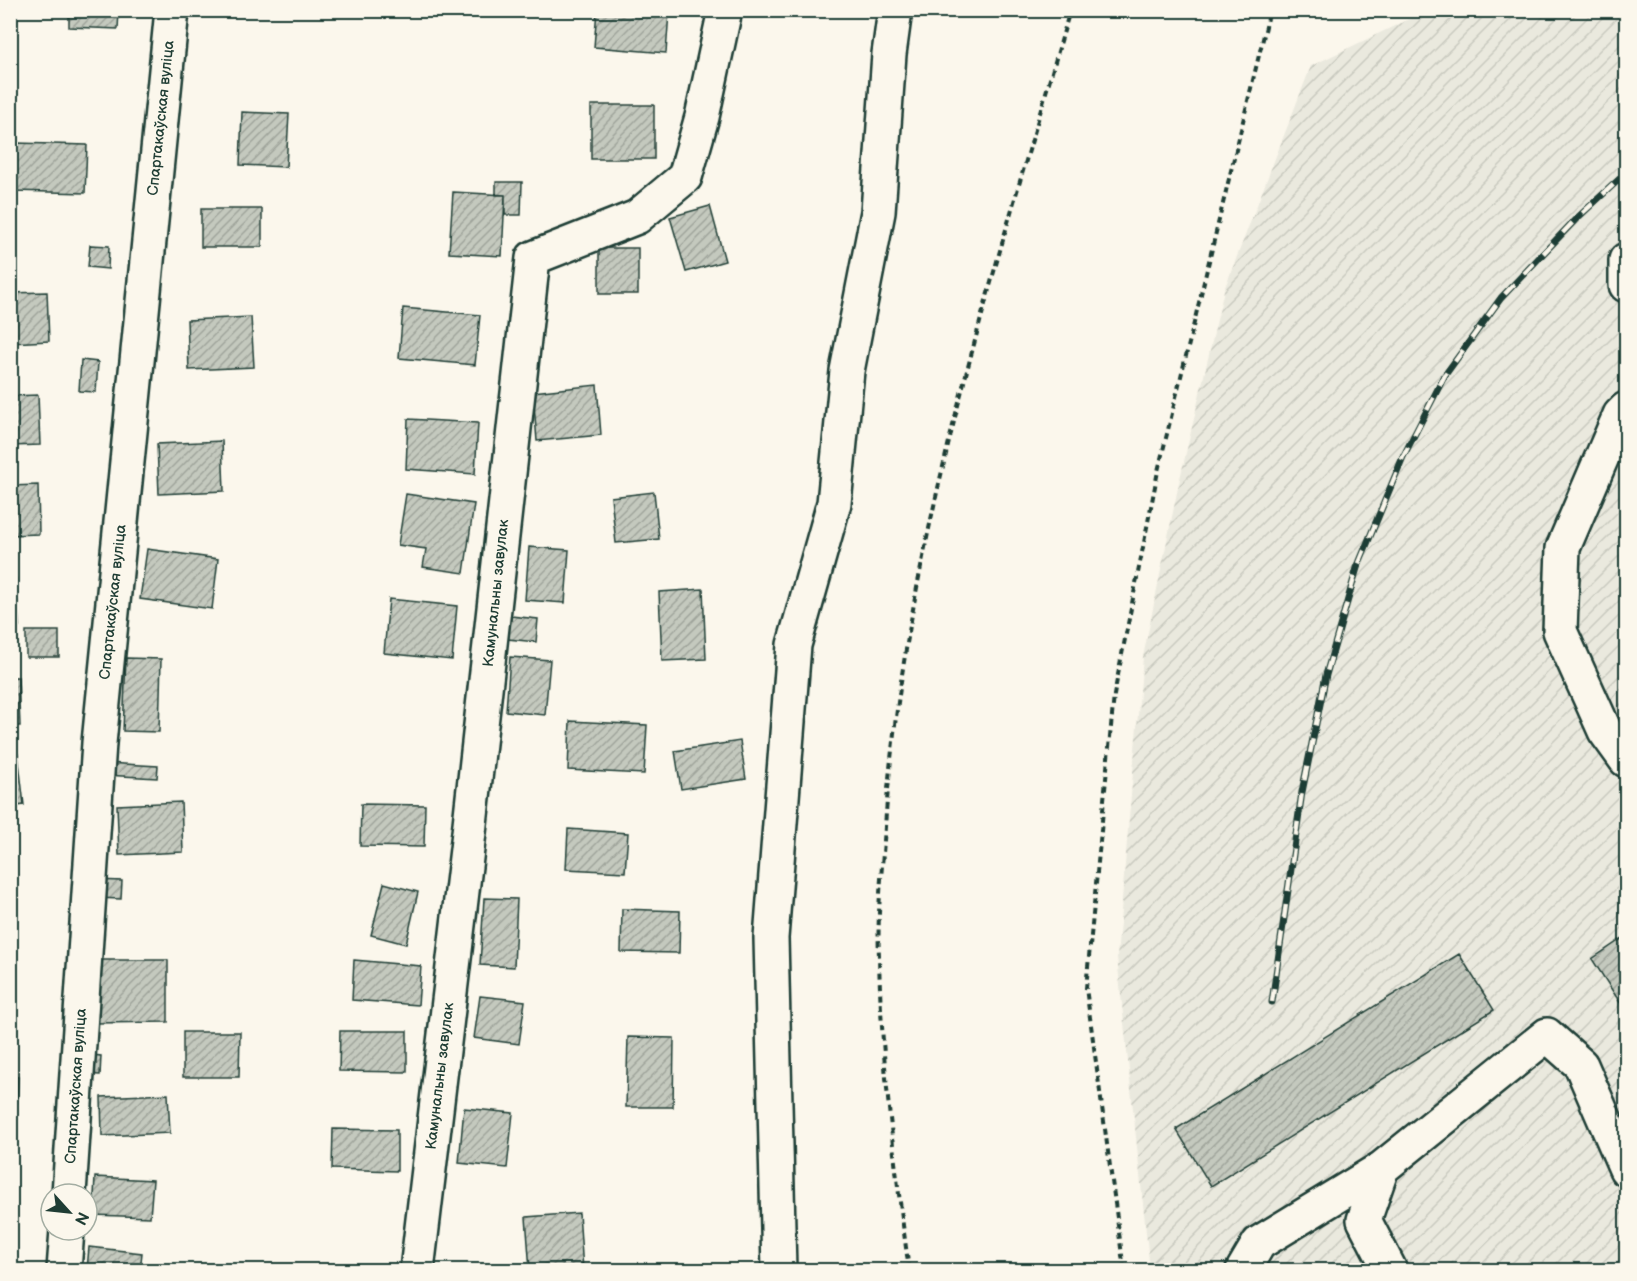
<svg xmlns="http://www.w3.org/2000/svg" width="1637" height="1281" font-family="'Balsamiq Sans',sans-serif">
<defs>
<pattern id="industrial-furrows" width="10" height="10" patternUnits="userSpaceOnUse" patternTransform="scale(1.5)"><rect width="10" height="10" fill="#eae9de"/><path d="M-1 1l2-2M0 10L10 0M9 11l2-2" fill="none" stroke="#c8c9bf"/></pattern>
<pattern id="building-hatch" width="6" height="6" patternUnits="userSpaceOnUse" patternTransform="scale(1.5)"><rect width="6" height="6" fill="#c4c9be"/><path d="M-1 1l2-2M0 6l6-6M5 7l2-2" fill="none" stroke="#9fa49b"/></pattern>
</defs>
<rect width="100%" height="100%" fill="#fbf7ec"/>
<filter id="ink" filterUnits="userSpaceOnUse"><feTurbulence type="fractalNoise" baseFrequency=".0167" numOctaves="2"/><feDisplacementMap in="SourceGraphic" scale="12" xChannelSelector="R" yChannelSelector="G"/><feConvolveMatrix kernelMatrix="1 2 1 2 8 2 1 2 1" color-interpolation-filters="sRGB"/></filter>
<g filter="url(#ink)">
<path fill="url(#industrial-furrows)" d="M 1413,11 L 1626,11 L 1626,1270 L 1150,1270 L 1117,957 L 1143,657 L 1179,483 L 1224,290 L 1311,66 L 1411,18 Z"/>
<path fill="url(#building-hatch)" stroke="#1f3d34" stroke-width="1.5" d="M 69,10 L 119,10 L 118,29 L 69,27 Z
M 597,10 L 669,12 L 666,53 L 594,47 Z
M 591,105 L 654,105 L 654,159 L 591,159 Z
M 242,112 L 289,114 L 286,167 L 240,165 Z
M 16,143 L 87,145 L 85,193 L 14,191 Z
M 496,182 L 522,182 L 521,215 L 505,215 L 505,195 L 496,195 Z
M 453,192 L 505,195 L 502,256 L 449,253 Z
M 710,206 L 725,261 L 686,272 L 670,217 Z
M 201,209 L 262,209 L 262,247 L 201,247 Z
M 90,245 L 109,246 L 108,269 L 88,267 Z
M 599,248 L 638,248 L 638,294 L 599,294 Z
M 47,292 L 49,341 L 10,343 L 10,293 Z
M 403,308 L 480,315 L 475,365 L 399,358 Z
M 251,317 L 254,367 L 189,370 L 187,320 Z
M 81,360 L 98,362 L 96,392 L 79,391 Z
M 597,385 L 601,435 L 537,441 L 533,392 Z
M 38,395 L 40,445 L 10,446 L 10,396 Z
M 408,419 L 478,423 L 475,474 L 406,469 Z
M 222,441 L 224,491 L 159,494 L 157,444 Z
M 38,485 L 39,534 L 10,535 L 10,486 Z
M 654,492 L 659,539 L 616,543 L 611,497 Z
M 406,494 L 474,504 L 464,573 L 423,567 L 426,549 L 398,545 Z
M 529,547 L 569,550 L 565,603 L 525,600 Z
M 147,549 L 218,559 L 212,609 L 140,599 Z
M 10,578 L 16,578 L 19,626 L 10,627 Z
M 703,589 L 706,659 L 662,661 L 659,592 Z
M 389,599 L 457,606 L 452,660 L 384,653 Z
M 511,616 L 538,619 L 536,642 L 508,639 Z
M 26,631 L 59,631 L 59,657 L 26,657 Z
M 510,657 L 550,660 L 545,715 L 506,711 Z
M 126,658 L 161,659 L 159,732 L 123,731 Z
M 10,677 L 18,677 L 20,726 L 10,726 Z
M 570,721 L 647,725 L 644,774 L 568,770 Z
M 740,741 L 746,779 L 681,789 L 675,751 Z
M 18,754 L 24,805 L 10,807 L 10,755 Z
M 106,763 L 158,766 L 157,778 L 105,775 Z
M 181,802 L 183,852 L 119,855 L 117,805 Z
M 361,804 L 425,805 L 424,847 L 360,846 Z
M 568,829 L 628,833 L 625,872 L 566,869 Z
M 10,871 L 15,871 L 16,918 L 10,918 Z
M 96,880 L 122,881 L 121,899 L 96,898 Z
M 384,883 L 418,892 L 406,944 L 371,935 Z
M 484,898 L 517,899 L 514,967 L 480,965 Z
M 622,909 L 680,911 L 679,953 L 621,952 Z
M 1626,936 L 1626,1012 L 1592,959 Z
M 1459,954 L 1494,1010 L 1211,1186 L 1176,1129 Z
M 94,960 L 168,960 L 168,1022 L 94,1023 Z
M 354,960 L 421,966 L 418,1005 L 352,1000 Z
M 480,996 L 525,1001 L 519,1044 L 474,1038 Z
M 340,1031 L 407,1031 L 407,1072 L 339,1071 Z
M 183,1032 L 240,1032 L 239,1077 L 183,1077 Z
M 628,1037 L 674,1038 L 673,1107 L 626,1107 Z
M 83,1054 L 101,1056 L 100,1075 L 82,1074 Z
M 10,1076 L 18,1077 L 17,1103 L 10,1102 Z
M 168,1094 L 170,1133 L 102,1136 L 101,1097 Z
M 464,1108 L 513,1113 L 507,1168 L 459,1163 Z
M 333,1129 L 397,1130 L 397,1171 L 332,1169 Z
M 95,1177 L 153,1180 L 150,1217 L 93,1215 Z
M 579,1213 L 583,1270 L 530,1270 L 526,1217 Z
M 89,1247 L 142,1253 L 140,1270 L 87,1270 Z"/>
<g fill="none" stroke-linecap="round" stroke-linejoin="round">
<g stroke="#1f3d34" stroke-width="38">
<path id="minor" d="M 1626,260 L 1626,285
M 1626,409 L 1620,415 L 1563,548 L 1560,631 L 1605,731 L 1626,760
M 69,1194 L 99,743 L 172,10
M 64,1270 L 67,1230
M 417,1270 L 470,824 L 533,258 L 637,217 L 685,177 L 702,117 L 725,10
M 779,1270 L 771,938 L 794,645 L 834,503 L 847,371 L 878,212 L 889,54 L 895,10
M 1243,1270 L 1259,1243 L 1382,1168
M 1390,1270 L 1364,1220 L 1382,1168 L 1547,1035 L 1581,1065 L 1626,1169"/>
</g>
<path stroke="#1f3d34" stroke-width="4" stroke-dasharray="6 4.5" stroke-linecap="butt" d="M 909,1270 C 895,1166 881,1061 879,956 C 877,913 882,870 885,827 C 904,549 993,277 1070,10
M 1124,1270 L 1086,988 L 1114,695 L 1158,471 L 1270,10"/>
<use href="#minor" stroke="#fbf7ec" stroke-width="33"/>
<g stroke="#1f3d34" stroke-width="7">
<path id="rail" d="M 1272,1002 L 1302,792 L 1326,675 L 1357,568 L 1403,457 L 1445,375 L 1501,298 L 1575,220 L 1626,173"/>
</g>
<use href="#rail" stroke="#fbf7ec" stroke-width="4.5" stroke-dasharray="14" stroke-linecap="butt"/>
</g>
</g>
<g text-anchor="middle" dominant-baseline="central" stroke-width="4.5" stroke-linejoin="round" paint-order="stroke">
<g font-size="15" fill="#1f3d34" stroke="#fbf7ec">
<text transform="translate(161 118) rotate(-84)">Спартакаўская вуліца</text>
<text transform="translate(496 593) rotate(-84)">Камунальны завулак</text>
<text transform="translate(113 602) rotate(-84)">Спартакаўская вуліца</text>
<text transform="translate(440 1076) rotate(-83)">Камунальны завулак</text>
<text transform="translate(76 1086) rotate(-86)">Спартакаўская вуліца</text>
</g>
</g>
<rect width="1637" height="1281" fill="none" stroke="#fbf7ec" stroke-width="36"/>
<rect x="18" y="18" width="1601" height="1245" fill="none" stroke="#1f3d34" stroke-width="2" filter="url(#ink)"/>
<g transform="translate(69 1212) rotate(117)"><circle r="28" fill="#fbf7ec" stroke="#a3ada2" stroke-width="1.5"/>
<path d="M0-4.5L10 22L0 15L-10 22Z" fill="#1f3d34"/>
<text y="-9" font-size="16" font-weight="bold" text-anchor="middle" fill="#1f3d34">N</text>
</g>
</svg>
